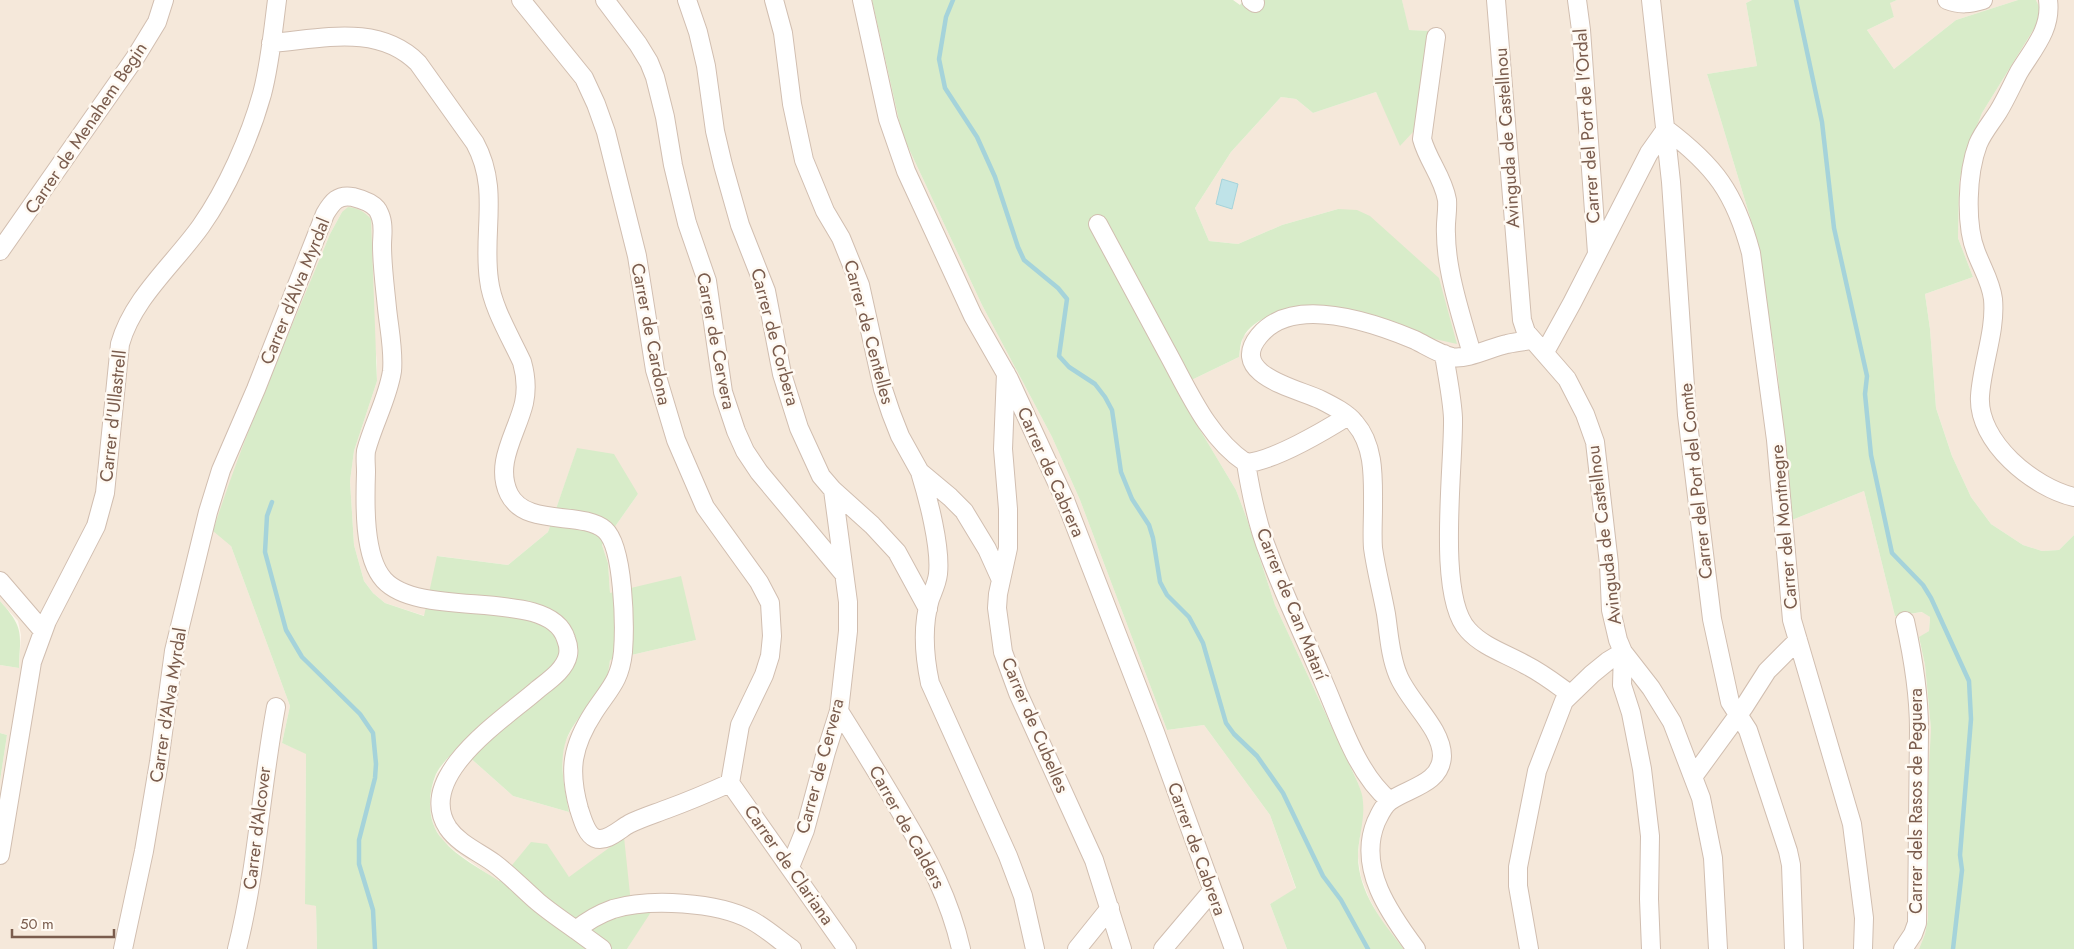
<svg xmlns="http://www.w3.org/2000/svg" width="2074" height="949" font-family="Jost,sans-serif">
<rect width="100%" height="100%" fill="#fdf6ec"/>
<path fill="#f5e8da" d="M 0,0 L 872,0 L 902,134 L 982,305 L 1052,437 L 1080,500 L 1167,730 L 1204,725 L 1270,815 L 1296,889 L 1270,904 L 1287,949 L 627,949 L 650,912 L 569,877 L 531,843 L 499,882 L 455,851 L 442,840 L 434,826 L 430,811 L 431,790 L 437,774 L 458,747 L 513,796 L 569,812 L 564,786 L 562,758 L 565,742 L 576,722 L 606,681 L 610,660 L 696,640 L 610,594 L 608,563 L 602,545 L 638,494 L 577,449 L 548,532 L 508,565 L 438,556 L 425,616 L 385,603 L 373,593 L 364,581 L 354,545 L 350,481 L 354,451 L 377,381 L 377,362 L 374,337 L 371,279 L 371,232 L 342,212 L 330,234 L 244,447 L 231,546 L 290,706 L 282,743 L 306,753 L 305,903 L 316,906 L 317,949 L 0,949 L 0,781 L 7,735 L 0,733 L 0,665 L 19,668 L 21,635 L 18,621 L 0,601 Z
M 1402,0 L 1752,0 L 1746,3 L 1757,66 L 1707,74 L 1756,237 L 1777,367 L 1792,520 L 1864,491 L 1895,616 L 1923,612 L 1930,617 L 1929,631 L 1919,638 L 1925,665 L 1931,729 L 1928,918 L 1925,934 L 1919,949 L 1404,949 L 1383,924 L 1369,898 L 1361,877 L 1358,856 L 1363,801 L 1358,783 L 1275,605 L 1247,519 L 1236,490 L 1175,388 L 1239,357 L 1243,337 L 1257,323 L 1279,311 L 1299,307 L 1315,307 L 1338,209 L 1282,225 L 1238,244 L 1209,241 L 1195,208 L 1231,152 L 1281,97 L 1296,99 L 1313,113 L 1376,92 L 1401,145 L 1431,31 L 1408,30 Z
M 1897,0 L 2018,0 L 1956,20 L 1894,69 L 1867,30 L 1894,17 L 1889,3 Z
M 2036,0 L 2074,0 L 2074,535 L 2059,550 L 2042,551 L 2023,545 L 1991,524 L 1971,497 L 1952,456 L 1936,408 L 1930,329 L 1925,294 L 1973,277 L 1958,238 L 1959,184 L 1964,158 L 1982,113 L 2037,24 L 2039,9 Z"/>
<path fill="#d8ecc9" d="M 872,0 L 1233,0 L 1240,5 L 1244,0 L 1402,0 L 1409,30 L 1431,31 L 1413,132 L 1400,146 L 1376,92 L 1313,113 L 1296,99 L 1281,97 L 1231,152 L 1195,208 L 1209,241 L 1238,244 L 1282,225 L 1338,209 L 1357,210 L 1370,216 L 1439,278 L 1457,344 L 1430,338 L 1315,307 C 1293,307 1253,315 1243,338 C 1240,343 1240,352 1239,357 L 1175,388 L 1236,490 L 1247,519 L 1275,605 L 1358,783 C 1360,789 1363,795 1363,802 C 1365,820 1358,838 1358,856 C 1358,892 1383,923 1404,949 L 1287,949 L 1270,904 L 1296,888 L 1270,815 L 1204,725 L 1167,730 L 1080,500 L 1052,437 L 982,305 L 902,134 Z
M 1752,0 L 1897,0 L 1890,3 L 1894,17 L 1867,30 L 1894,69 L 1956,20 L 2018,0 L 2036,0 L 2040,9 L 2037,24 L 1982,113 L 1964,158 L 1959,184 L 1958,238 L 1973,277 L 1925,294 L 1930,329 L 1936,408 L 1952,456 L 1971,497 L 1991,524 L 2023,545 L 2042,551 L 2059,550 L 2074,535 L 2074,949 L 1919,949 L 1925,934 L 1928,918 L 1928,784 L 1931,729 L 1925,665 L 1919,637 L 1929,631 L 1930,617 L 1922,612 L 1895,616 L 1864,491 L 1792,520 L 1777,367 L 1756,237 L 1707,74 L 1757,66 L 1746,3 Z
M 348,207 C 358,208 364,211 371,219 L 377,381 L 354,451 L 350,481 L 354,545 L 364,581 L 373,593 L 385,603 L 424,616 L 437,556 L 508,565 L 548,532 L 577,448 L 614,454 L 638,494 L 602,545 L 608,563 L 610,593 L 681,576 L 696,640 L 610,660 C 609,667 608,676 605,683 C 593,704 572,720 565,744 C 559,766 565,790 569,812 L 513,796 L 458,747 C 451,755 441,764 436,774 C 427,795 427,823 443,840 C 457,857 481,869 499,881 L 531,842 L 547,844 L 569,877 L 624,837 L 632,913 L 651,912 L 627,949 L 317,949 L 316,906 L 305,904 L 306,754 L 282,743 L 290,706 L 231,546 L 213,531 C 245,430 290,332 330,234 L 342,212 Z
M 0,601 C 25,629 20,633 19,668 L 0,665 Z
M 0,733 L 7,735 L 0,781 Z"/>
<path fill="#bfe3e8" stroke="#a5d3da" d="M 1222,179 L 1238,184 L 1232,209 L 1216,204 Z"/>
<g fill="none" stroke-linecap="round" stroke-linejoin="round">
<path stroke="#a5d3da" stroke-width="4.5" d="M 953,0 L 946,17 L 939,59 L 945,88 L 977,137 L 995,177 L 1018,247 L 1024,260 L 1058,288 L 1067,299 L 1059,356 L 1069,367 L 1095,384 L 1105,397 L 1112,410 L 1121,472 L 1132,499 L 1149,525 L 1153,538 L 1160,582 L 1167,595 L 1189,617 L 1203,643 L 1226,723 L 1234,734 L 1257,756 L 1283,793 L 1323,876 L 1341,900 L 1368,949
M 1796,0 L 1822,122 L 1834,228 L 1867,376 L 1865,394 L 1871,455 L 1892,553 L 1923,585 L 1931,598 L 1969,681 L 1971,719 L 1960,855 L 1962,870 L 1953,949
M 272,502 L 267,516 L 265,552 L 286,630 L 302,657 L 360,714 L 373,733 L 376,764 L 375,778 L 359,840 L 359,864 L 373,910 L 375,949"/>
<g stroke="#d1beb0" stroke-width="20">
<path id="minor" d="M 521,0 L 584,78 L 596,104 L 606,132 L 637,256 L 655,370 L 676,440 L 705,507 L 759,582 L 770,603 L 772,636 L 770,656 L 764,675 L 740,725 L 730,783
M 605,0 L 638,44 L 649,62 L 655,77 L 665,117 L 673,165 L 687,223 L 707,281 L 723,392 L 736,431 L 745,451 L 759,472 L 844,574
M 687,0 L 698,32 L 706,66 L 715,131 L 723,165 L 740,225 L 766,291 L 782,374 L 799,428 L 821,476 L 833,490 L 872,525 L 897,552 L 928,609
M 774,0 L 783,33 L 792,104 L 804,160 L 825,211 L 841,238 L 860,285 L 883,389 L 891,413 L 900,436 L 920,472 L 950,497 L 964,511 L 987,549 L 1001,580
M 862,0 L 888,119 L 906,171 L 973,316 L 1009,379 L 1065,500 L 1155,732 L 1234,949
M 1251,0 L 1255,3
M 1496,0 L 1522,320 L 1526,332 L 1567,379 L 1585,414 L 1595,442 L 1609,564 L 1611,610 L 1618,640 L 1623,652 L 1651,688 L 1672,722 L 1701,798 L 1713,858 L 1718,949
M 1577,0 L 1581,30 L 1597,253
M 1651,0 L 1671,182 L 1687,415 L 1712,619 L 1730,702 L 1748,730 L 1788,851 L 1791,865 L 1794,949
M 1947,0 C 1960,5 1970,4 1983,0
M 2048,0 C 2052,29 2033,49 2019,72 C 2012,85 2006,99 1998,112 C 1991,123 1983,132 1978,144 C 1967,173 1965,224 1976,252 C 1982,268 1991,282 1993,299 C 1996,331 1982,364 1980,396 C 1977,442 2034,488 2074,497
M 1436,37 L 1422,139 C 1428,161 1443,177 1447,200 C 1448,212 1445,222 1446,234 C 1446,271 1462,319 1472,354
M 271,43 C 321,39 378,23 418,63 L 475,143 C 500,189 482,232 489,280 C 492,307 511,338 522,362 C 526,376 527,389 524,403 C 517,433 494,463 509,494 C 526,528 582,510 605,530 C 624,547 625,626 623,652 C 620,681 609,689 594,712 C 572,746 568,770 579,809 C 582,818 586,834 595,838 C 606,843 620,829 629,824 C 641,818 654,814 667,809 C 689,801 710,792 730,783
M 1098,224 C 1121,266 1144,309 1167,352 C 1188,390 1208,438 1246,463 C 1251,494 1257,525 1269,554 C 1285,598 1306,640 1324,683 C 1341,722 1357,774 1390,801
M 0,251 L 135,58 L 157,22 L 164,0
M 1545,352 L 1572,303 L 1649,153 L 1666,129 C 1715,166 1735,193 1751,253 L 1776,440 L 1792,620 L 1852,824 L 1864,918 L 1863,949
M 1444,354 C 1447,375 1452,397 1453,418 C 1454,467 1436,596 1468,630 C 1483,647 1507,654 1526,665 C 1542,673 1556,684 1570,694
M 1006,373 L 1003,449 L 1008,509 L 1008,548 L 998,594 L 997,608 L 1003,652 L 1018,693 L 1094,860 L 1122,949
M 1246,463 C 1273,461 1324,431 1348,416
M 920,472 C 928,498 941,547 938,574 C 937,583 933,591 930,599 C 922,626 924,655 930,683 L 1008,856 L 1023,896 L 1035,949
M 0,581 L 43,631
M 1623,652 L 1622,685 L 1631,713 L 1642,769 L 1650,836 L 1649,899 L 1651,949
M 839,711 C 861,746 882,780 903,816 C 928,858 950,900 961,949
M 1693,777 L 1744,707 L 1767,671 L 1798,640
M 730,783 L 847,949
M 0,855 L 32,662 L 47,621 L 96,526 L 105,493 L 120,344 C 133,298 174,264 201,226 C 227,189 250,137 262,94 C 270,64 273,31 277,0
M 790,867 L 805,830 L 826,752 L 839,711 L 848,631 L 848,602 L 833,490
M 123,949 L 144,851 L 159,762 L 174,651 L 208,512 L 221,470 L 256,389 L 325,214 C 332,202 338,194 353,197 C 361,199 372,203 377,209 C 378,210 381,217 381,218 C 384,227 382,236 382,245 C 382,266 385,287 387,308 C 389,328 394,351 392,371 C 388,398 373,424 366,451 C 365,458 366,465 366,472 C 365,501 363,557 384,580 C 422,621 550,586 566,639 C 568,644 569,650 568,655 C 565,670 548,681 537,690 C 504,719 414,776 448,828 C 459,844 479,852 494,863 C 510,875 523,889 538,902 C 550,912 563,921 576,930
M 237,949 C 257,870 261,787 276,707
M 602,949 L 576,930 C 587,921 599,914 613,909 C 650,898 717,902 751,920 C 766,928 779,940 792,949
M 1077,949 L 1110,908
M 1163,949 L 1212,891
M 1416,949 C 1390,914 1357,868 1376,822 C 1380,814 1383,806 1390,801 C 1408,788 1441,784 1442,756 C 1442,728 1408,701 1398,675 C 1390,656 1389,634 1386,614 C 1382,592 1376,570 1373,548 C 1372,535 1373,521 1373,507 C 1373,479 1375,446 1355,423 C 1347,413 1333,406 1321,400 C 1299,389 1227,375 1259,336 C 1293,294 1374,323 1415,340 C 1427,346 1439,354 1452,357 C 1467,360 1492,347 1507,344 C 1515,342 1524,341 1533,340
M 1529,949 L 1518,886 L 1518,867 L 1537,771 L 1564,701 L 1592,674 L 1608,661 L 1623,652
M 1903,949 L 1913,934 L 1917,923 L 1919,730 C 1919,693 1913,657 1905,621"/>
</g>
<use href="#minor" stroke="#fff" stroke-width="18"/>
</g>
<g text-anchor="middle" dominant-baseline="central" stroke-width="5" stroke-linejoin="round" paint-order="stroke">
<g font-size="18" fill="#7a5c4d" stroke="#fffaf3">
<text transform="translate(1587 126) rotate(-94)">Carrer del Port de l'Ordal</text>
<text transform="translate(86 128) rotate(-56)">Carrer de Menahem Begin</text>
<text transform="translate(1507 138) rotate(-94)">Avinguda de Castellnou</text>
<text transform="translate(295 291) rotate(-68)">Carrer d'Alva Myrdal</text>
<text transform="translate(869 332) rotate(75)">Carrer de Centelles</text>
<text transform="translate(651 334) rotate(79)">Carrer de Cardona</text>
<text transform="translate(775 337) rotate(75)">Carrer de Corbera</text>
<text transform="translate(716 341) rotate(79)">Carrer de Cervera</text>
<text transform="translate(113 416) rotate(-84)">Carrer d'Ullastrell</text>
<text transform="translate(1051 472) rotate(66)">Carrer de Cabrera</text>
<text transform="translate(1696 481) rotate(-96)">Carrer del Port del Comte</text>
<text transform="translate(1784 527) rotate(-95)">Carrer del Montnegre</text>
<text transform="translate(1604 535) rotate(-97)">Avinguda de Castellnou</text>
<text transform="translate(1292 604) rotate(68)">Carrer de Can Matarí</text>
<text transform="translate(168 705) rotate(-81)">Carrer d'Alva Myrdal</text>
<text transform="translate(1035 725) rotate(67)">Carrer de Cubelles</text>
<text transform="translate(820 766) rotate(-75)">Carrer de Cervera</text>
<text transform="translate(1916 801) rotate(-90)">Carrer dels Rasos de Peguera</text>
<text transform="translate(907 827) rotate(61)">Carrer de Calders</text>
<text transform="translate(257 828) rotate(-83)">Carrer d'Alcover</text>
<text transform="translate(1197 849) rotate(70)">Carrer de Cabrera</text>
<text transform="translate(789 865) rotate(55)">Carrer de Clariana</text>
</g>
</g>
<path d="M12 929v8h102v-8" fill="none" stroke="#7a5c4d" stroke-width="2.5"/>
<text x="20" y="929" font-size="15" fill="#7a5c4d" stroke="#fffaf3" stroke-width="4" paint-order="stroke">50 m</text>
</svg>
